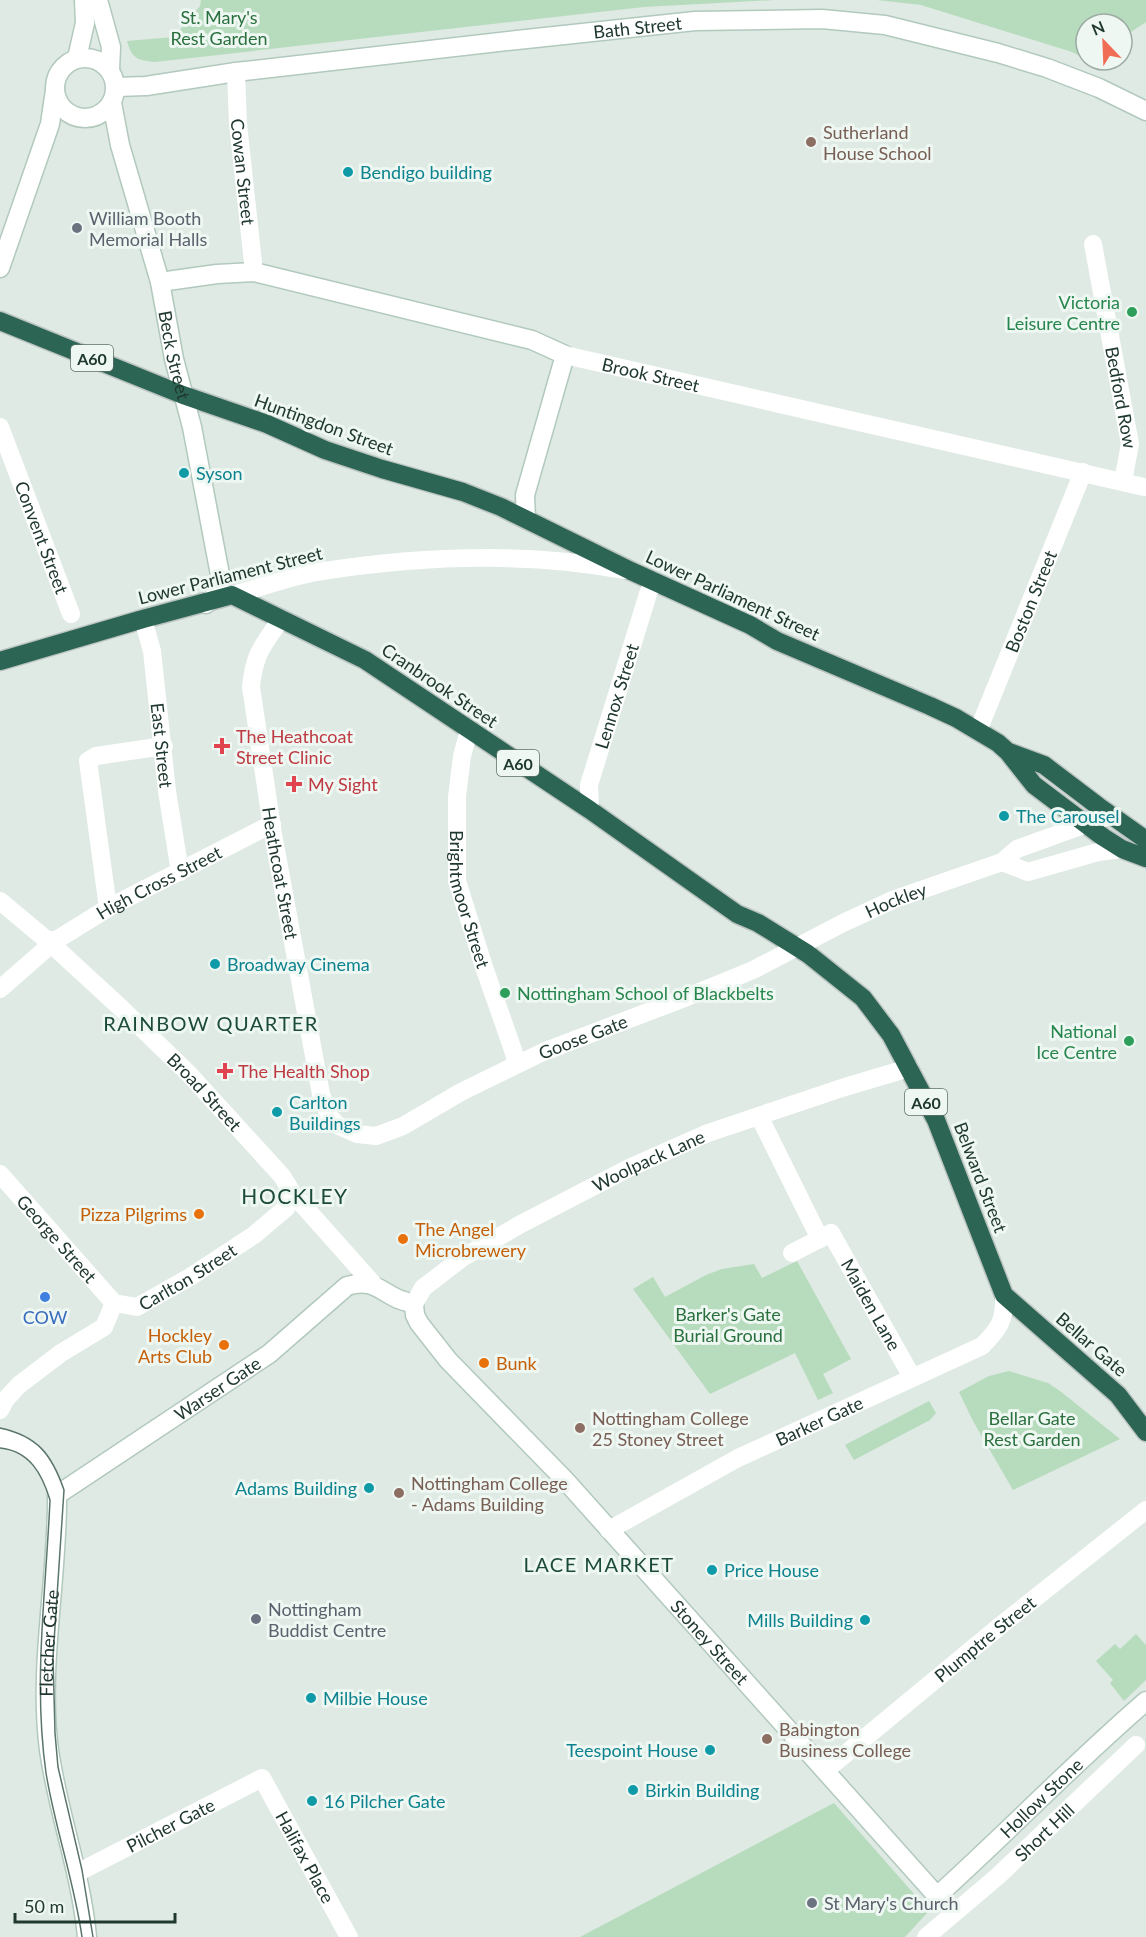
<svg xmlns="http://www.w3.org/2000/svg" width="1146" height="1937" font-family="Lato,sans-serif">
<rect width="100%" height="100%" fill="#deeae3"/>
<path fill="#b7dbbd" d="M 201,0 L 775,0 L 644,7 L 155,62 C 137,60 132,59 127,41 L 174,37 L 200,6 Z
M 877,0 L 1146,0 L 1146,22 L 1122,38 L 1122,24 L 1086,24 L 1086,59 L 1072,52 L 921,5 Z
M 797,1261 L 851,1359 L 823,1374 L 833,1393 L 818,1400 L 795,1353 L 710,1394 L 633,1289 L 653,1277 L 665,1297 L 706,1275 L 722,1269 L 754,1264 L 762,1278 Z
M 1009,1371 L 1048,1383 L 1060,1391 L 1120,1439 L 1013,1490 L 973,1421 L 959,1392 L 989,1376 Z
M 929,1401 L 936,1413 L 930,1420 L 854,1460 L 845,1445 Z
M 1136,1634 L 1146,1645 L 1146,1680 L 1124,1701 L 1110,1683 L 1113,1680 L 1096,1661 L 1115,1644 L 1120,1649 Z
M 834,1803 L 929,1911 L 905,1937 L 580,1937 Z"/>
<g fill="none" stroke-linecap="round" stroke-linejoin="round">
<g stroke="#b2c9be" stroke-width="21">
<g id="secondary">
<path d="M 98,0 L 111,47 L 110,70"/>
<circle cx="85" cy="88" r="30"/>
<path d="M 77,58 L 85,23 L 84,0"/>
<path id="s20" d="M 116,87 L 146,86 L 236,72 L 517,40 L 695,21 L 822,19 L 885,25 L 998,53 L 1047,68 L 1099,88 L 1146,111"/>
<path id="s21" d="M 112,103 L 120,145 L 160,282 L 174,359 L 192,427 L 221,580 C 219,591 215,597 206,604"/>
<path d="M 0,268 L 50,124 L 55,90"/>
<path d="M 160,282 L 217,274 L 254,272 L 532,340 L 565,355 L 525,495 L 526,519"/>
<path id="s22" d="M 87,1937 C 81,1873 58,1813 49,1750 C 38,1665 58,1579 57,1495 L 269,1354 L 347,1286 C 370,1279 377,1288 396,1298 C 402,1301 409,1302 414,1304 L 415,1315 L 419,1323 L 448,1360 L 565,1480 L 937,1896 C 1008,1832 1074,1763 1146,1701"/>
</g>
</g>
<g stroke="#bcc4c1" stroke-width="21">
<path id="highway" d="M 0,321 L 183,395 L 267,424 L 325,450 L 382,469 L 463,492 L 501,507 L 631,571 L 750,625 L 777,641 L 930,706 L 956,718 L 998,743 L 1008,752 L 1034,785 L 1103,837 L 1122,849 L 1146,858
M 0,661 L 143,619 L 232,595 L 365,660 L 590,810 L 737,914 L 758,923 L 808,954 L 863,998 L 891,1035 L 936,1120 L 1004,1295 L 1118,1395 L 1146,1432
M 1009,752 L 1044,765 L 1098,806 L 1146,840"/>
</g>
<g stroke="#fff" stroke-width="18">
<path id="s1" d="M 236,72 L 238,124 L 254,272"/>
<path id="s2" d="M 1093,244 L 1130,444 L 1123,481"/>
<path id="s3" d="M 565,355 L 1144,487"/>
<path id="s4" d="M 0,427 L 71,614"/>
<path d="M 232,595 C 260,588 289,577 317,572 C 418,556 522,551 624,570"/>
<path id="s5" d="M 143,619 L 152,651 L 167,791 L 180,872"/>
<path id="s6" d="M 281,619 C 263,645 254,654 251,687 L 273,834 L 321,1094 L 329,1116 L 337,1125 L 357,1134 L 376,1136 L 403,1126 L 461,1092 L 543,1052 L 687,997 L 753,970 L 843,923 L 895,899 L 1002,862 L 1017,849 L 1111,815"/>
<path id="s7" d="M 469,730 L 462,756 L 457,797 L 457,881 L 483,964 L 514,1053 L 516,1064"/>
<path id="s8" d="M 978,731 L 1083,472"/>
<path id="s9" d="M 590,810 L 589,785 L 648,594 L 653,581"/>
<path d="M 1002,862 L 1028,872 L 1098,852 L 1122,849"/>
<path id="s10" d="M 0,901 L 48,941 L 122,1009 L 189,1074 L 282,1176 L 293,1194 L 374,1285"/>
<path d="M 108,908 L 88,761 L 96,756 L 164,746"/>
<path id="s11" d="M 48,941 L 58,939 L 108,908 L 272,824"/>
<path d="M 0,989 L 48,947 L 48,941"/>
<path d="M 759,1116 L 820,1239"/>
<path id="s12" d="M 0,1174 L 114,1303"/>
<path id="s13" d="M 831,1233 L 912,1377"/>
<path d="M 792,1253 L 831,1233"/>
<path id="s14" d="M 114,1303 L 137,1307 L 190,1277 L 254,1235 L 286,1208 L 293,1194"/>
<path id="s15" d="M 414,1304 L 423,1288 L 462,1258 L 521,1224 L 629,1168 L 708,1133 L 845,1087 L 909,1068"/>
<path d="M 0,1410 L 6,1399 L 19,1385 L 61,1353 L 104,1327 L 114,1303"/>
<path d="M 0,1438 C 35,1445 46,1462 57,1495"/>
<path id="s16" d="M 609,1530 L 738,1458 L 982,1346 C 1000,1328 1005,1320 1004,1295"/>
<path id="s17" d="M 826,1770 L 1000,1626 L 1146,1510"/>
<path id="s18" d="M 77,1873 L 262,1778 L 349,1937"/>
<path id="s19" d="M 926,1937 L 998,1876 L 1136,1745"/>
</g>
<use href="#secondary" stroke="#fff" stroke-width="18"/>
<use href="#highway" stroke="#2c6554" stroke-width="18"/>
<path stroke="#5a756b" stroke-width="1.5" d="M 0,1428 C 38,1436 52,1455 64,1490 L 53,1657 L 55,1733 L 58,1767 L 82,1870 L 93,1937
M 0,1448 C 30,1451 42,1474 50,1500 C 46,1591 33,1682 46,1773 C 55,1828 74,1881 82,1937"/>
</g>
<g fill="#8d6e63" stroke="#eef7f2" stroke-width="2">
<circle cx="811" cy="142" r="6"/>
<circle cx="580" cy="1428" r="6"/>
<circle cx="399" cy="1493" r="6"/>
<circle cx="767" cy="1739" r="6"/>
</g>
<g fill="#0f9aa8" stroke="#eef7f2" stroke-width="2">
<circle cx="348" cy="172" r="6"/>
<circle cx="184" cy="473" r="6"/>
<circle cx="1004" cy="816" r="6"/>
<circle cx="215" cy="964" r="6"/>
<circle cx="277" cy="1112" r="6"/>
<circle cx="369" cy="1488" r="6"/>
<circle cx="712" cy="1570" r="6"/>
<circle cx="865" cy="1620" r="6"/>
<circle cx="311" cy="1698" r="6"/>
<circle cx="710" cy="1750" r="6"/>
<circle cx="633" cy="1790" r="6"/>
<circle cx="312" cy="1801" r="6"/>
</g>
<g fill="#6b7280" stroke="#eef7f2" stroke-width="2">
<circle cx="77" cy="228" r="6"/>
<circle cx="256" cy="1619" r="6"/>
<circle cx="812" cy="1903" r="6"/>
</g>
<g fill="#2e9e5b" stroke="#eef7f2" stroke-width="2">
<circle cx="1132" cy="312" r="6"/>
<circle cx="505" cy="993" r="6"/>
<circle cx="1129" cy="1041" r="6"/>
</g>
<g fill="#e0444e" stroke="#eef7f2" stroke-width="2">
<path d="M219 737h6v6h6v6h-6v6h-6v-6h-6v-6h6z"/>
<path d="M291 775h6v6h6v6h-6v6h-6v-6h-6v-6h6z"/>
<path d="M222 1062h6v6h6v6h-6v6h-6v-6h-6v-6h6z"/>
</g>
<g fill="#e8710a" stroke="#eef7f2" stroke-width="2">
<circle cx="199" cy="1214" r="6"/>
<circle cx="403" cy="1239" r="6"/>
<circle cx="224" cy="1345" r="6"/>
<circle cx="484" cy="1363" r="6"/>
</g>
<circle fill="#3f7fe0" stroke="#eef7f2" stroke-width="2" cx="45" cy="1297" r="6"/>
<g text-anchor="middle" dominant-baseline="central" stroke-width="6" stroke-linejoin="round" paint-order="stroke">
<g fill="#eef7f2" stroke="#5e726a" stroke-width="1.5">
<rect x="71" y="345" width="42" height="26" rx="4.5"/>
<rect x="497" y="750" width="42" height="26" rx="4.5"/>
<rect x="905" y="1089" width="42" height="26" rx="4.5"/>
</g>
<g font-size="16" font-weight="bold" fill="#203930">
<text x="92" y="358">A60</text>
<text x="518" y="763">A60</text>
<text x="926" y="1102">A60</text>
</g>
<g font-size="18" fill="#2a703e" stroke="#eef7f2">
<text x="219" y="17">St. Mary's<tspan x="219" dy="21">Rest Garden</tspan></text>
<text x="728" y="1314">Barker's Gate<tspan x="728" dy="21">Burial Ground</tspan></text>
<text x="1032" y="1418">Bellar Gate<tspan x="1032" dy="21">Rest Garden</tspan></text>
</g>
<g font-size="18" fill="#203930" stroke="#eef7f2">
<text stroke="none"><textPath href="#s20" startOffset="525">Bath Street</textPath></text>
<text stroke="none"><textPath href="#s1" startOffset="100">Cowan Street</textPath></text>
<text stroke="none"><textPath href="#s21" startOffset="260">Beck Street</textPath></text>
<text stroke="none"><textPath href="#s3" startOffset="88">Brook Street</textPath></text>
<text stroke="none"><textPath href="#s2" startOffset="156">Bedford Row</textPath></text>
<text transform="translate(324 424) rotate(20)">Huntingdon Street</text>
<text stroke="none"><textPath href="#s4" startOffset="118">Convent Street</textPath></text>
<text transform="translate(230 575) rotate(-14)">Lower Parliament Street</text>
<text transform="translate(733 595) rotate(25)">Lower Parliament Street</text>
<text stroke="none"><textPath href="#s8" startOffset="140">Boston Street</textPath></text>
<text transform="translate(440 685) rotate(34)">Cranbrook Street</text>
<text stroke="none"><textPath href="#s9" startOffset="118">Lennox Street</textPath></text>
<text stroke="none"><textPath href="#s5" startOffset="128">East Street</textPath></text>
<text stroke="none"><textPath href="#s6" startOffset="264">Heathcoat Street</textPath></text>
<text stroke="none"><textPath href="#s11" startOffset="126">High Cross Street</textPath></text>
<text stroke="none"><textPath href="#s7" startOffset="172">Brightmoor Street</textPath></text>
<text stroke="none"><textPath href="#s6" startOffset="1137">Hockley</textPath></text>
<text stroke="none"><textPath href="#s6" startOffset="795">Goose Gate</textPath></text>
<text stroke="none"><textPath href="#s10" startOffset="280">Broad Street</textPath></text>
<text stroke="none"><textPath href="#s15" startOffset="278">Woolpack Lane</textPath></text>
<text transform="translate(981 1177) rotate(69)">Belward Street</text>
<text stroke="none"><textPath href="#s12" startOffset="86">George Street</textPath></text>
<text stroke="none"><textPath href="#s14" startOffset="82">Carlton Street</textPath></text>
<text stroke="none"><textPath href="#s13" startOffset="82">Maiden Lane</textPath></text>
<text transform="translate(1092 1344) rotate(41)">Bellar Gate</text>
<text stroke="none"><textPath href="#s22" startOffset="639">Warser Gate</textPath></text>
<text stroke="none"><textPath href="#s16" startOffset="237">Barker Gate</textPath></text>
<text stroke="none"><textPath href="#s17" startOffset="206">Plumptre Street</textPath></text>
<text stroke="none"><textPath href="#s22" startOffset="1328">Stoney Street</textPath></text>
<text stroke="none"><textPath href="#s22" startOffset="298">Fletcher Gate</textPath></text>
<text stroke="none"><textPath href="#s22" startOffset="1812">Hollow Stone</textPath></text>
<text stroke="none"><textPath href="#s18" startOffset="105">Pilcher Gate</textPath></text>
<text stroke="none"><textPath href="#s19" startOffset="158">Short Hill</textPath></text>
<text stroke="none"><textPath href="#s18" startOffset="298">Halifax Place</textPath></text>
</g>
<g font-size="18" fill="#785e54" stroke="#eef7f2" text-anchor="start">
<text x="823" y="132">Sutherland<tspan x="823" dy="21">House School</tspan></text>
<text x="592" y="1418">Nottingham College<tspan x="592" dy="21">25 Stoney Street</tspan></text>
<text x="411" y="1483">Nottingham College<tspan x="411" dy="21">- Adams Building</tspan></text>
<text x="779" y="1729">Babington<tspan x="779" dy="21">Business College</tspan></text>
</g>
<g font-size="18" fill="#0d838f" stroke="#eef7f2" text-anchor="start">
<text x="360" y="172">Bendigo building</text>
<text x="196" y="473">Syson</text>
<text x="1016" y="816">The Carousel</text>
<text x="227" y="964">Broadway Cinema</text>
<text x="289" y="1102">Carlton<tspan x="289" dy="21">Buildings</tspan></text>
<text x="357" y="1488" text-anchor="end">Adams Building</text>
<text x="724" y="1570">Price House</text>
<text x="853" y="1620" text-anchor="end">Mills Building</text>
<text x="323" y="1698">Milbie House</text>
<text x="698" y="1750" text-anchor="end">Teespoint House</text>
<text x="645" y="1790">Birkin Building</text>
<text x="324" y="1801">16 Pilcher Gate</text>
</g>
<g font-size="18" fill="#5b616d" stroke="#eef7f2" text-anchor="start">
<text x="89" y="218">William Booth<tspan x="89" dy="21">Memorial Halls</tspan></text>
<text x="268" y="1609">Nottingham<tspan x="268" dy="21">Buddist Centre</tspan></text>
<text x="824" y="1903">St Mary's Church</text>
</g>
<g font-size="18" fill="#27864d" stroke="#eef7f2" text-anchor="end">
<text x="1120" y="302">Victoria<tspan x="1120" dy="21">Leisure Centre</tspan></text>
<text x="517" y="993" text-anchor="start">Nottingham School of Blackbelts</text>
<text x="1117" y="1031">National<tspan x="1117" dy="21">Ice Centre</tspan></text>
</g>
<g font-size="18" fill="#be3a42" stroke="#eef7f2" text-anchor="start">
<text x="236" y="736">The Heathcoat<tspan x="236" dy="21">Street Clinic</tspan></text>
<text x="308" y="784">My Sight</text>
<text x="238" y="1071">The Health Shop</text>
</g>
<g font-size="18" fill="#c56008" stroke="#eef7f2" text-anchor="end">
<text x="187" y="1214">Pizza Pilgrims</text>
<text x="415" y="1229" text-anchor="start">The Angel<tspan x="415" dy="21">Microbrewery</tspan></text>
<text x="212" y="1335">Hockley<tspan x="212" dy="21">Arts Club</tspan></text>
<text x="496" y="1363" text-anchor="start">Bunk</text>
</g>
<g font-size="18" fill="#366cbe" stroke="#eef7f2">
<text x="45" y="1317">COW</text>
</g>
<g font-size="20" letter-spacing="1.5" fill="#1c4b3b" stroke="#eef7f2">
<text x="211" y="1023">RAINBOW QUARTER</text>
<text x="599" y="1564">LACE MARKET</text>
</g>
<g font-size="21" letter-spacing="1.5" fill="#1c4b3b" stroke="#eef7f2">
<text x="295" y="1195">HOCKLEY</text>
</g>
</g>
<g transform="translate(1104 42) rotate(337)"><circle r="28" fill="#eef7f2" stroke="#9caba4" stroke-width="1.5"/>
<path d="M0-4.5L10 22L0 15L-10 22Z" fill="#f16c55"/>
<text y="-9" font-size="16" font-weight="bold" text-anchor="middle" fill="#203930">N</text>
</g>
<path d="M15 1913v9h160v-9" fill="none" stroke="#203930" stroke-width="3"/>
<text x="24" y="1913" font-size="18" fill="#203930" stroke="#eef7f2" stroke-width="4.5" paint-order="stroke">50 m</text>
</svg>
